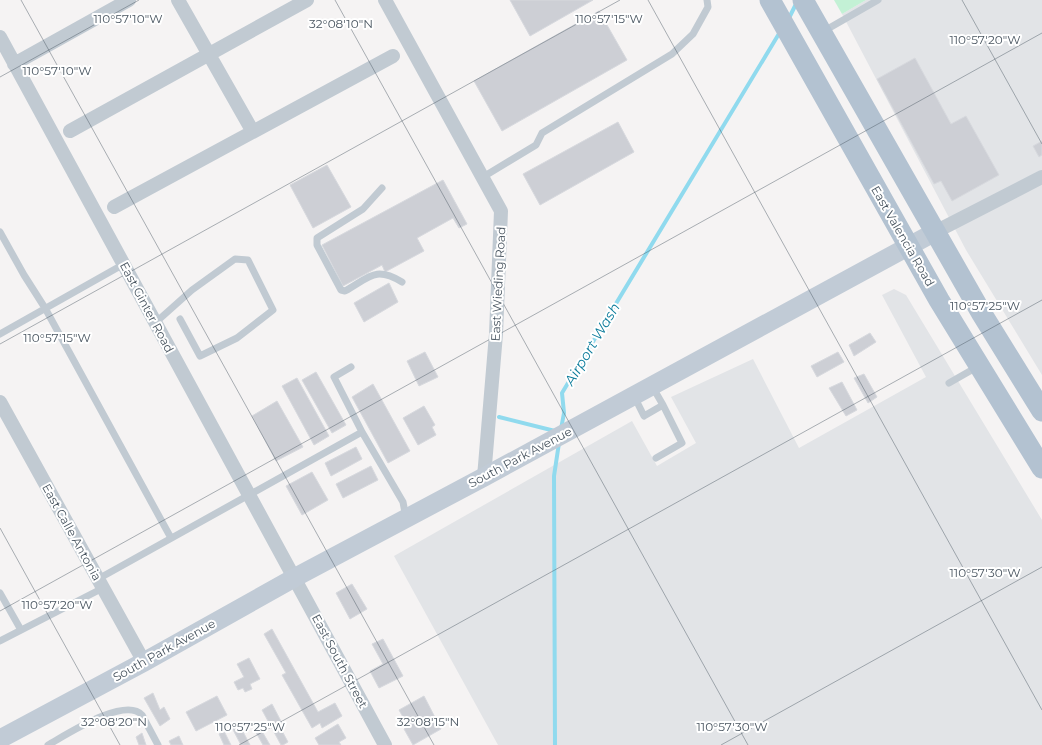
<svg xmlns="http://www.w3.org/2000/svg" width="1042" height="745" font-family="Montserrat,sans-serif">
<rect width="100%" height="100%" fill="#f5f3f3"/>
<path fill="#e2e4e7" d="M 866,0 L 1042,0 L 1042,375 L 966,250 L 842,14 Z
M 894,289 L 906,295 L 1042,520 L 1042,745 L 498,745 L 394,556 L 632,421 L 657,466 L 696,443 L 671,397 L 753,359 L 799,448 L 926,377 L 882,295 Z"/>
<path fill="#c3f1d5" d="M 834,0 L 866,0 L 842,14 Z"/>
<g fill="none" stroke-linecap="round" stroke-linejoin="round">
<path stroke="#90daee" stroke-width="4" d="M 789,18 L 796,4
M 499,417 L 555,431
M 561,429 L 564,413 L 562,393 L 780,32
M 555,745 L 554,476 L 559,443"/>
</g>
<path fill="#cdcfd5" stroke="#d7d9de" d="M 510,0 L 593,0 L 530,36 Z
M 599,11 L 627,60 L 502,131 L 474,81 Z
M 915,58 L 951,124 L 966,116 L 999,175 L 952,201 L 941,181 L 934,184 L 877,79 Z
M 618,122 L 634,152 L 540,205 L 523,174 Z
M 1042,141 L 1042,155 L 1039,157 L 1033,146 Z
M 327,165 L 351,207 L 313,228 L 290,185 Z
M 443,180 L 467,224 L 459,228 L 453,218 L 417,238 L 424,251 L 385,272 L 382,265 L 343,286 L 322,245 Z
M 389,283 L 398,302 L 364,322 L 354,303 Z
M 870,333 L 876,342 L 854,356 L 849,345 Z
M 425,352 L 438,377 L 419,386 L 407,361 Z
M 838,352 L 844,362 L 817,377 L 811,366 Z
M 316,372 L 346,425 L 332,433 L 302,380 Z
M 864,374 L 877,397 L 868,403 L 854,378 Z
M 297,378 L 329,436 L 314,445 L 282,386 Z
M 842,382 L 857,410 L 846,416 L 829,388 Z
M 373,384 L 410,451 L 388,463 L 352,397 Z
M 277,401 L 303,447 L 276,461 L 252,416 Z
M 424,406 L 435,425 L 432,427 L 436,435 L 418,445 L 403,418 Z
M 356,447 L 362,459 L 331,476 L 325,463 Z
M 371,466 L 378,480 L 343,498 L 336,484 Z
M 312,472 L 328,500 L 302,515 L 286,486 Z
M 352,584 L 367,609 L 350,619 L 336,593 Z
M 272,629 L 318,712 L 335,703 L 342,716 L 322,728 L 320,723 L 312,728 L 282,675 L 286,673 L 264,634 Z
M 383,639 L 403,676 L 379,688 L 370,671 L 383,664 L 372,644 Z
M 249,658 L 260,679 L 250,684 L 252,689 L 245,692 L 243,688 L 238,690 L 234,682 L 244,677 L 237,664 Z
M 153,693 L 160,710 L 164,707 L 170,719 L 160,726 L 144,698 Z
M 217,696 L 227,715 L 196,731 L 186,712 Z
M 424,696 L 441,729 L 413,745 L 404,729 L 408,726 L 399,710 Z
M 272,704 L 284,727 L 281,729 L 288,742 L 283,745 L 281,745 L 262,710 Z
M 238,722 L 250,745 L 241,745 L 231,726 Z
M 338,724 L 346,738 L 339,742 L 341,745 L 319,745 L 315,738 Z
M 259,726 L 270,745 L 263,745 L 254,729 Z
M 224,731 L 231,745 L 224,745 L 219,734 Z
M 142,733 L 146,745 L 139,745 L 136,737 Z
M 179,736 L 183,745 L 171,745 L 169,741 Z"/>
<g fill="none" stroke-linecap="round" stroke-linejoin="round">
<path stroke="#c1cad2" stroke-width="7" d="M 824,31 L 878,0
M 483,177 L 536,145 L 542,133 L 672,54 L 693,34 L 708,7 L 707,0
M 382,188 L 363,209 L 317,238 L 317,245 L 341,290 L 345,291 C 370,277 375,266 402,282
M 0,232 L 24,275 L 45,308 L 171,538
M 155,323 L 192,290 L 235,259 L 248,260 L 273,310 L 237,338 L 200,356 L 180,319
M 0,334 L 124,264
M 949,383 L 977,367
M 652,386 L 663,405
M 634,396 L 644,416 L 663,405 L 682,443 L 656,458
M 362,432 L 403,502 L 406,518
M 98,579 L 362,432 L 334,377 L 351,367
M 0,593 L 21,630
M 0,641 L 103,588
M 48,745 C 66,735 125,696 142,715 L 158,745"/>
<path stroke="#c1cad2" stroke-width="14" d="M 178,0 L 253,132
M 385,0 L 501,211 L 496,334 L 484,477
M 0,37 L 385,745
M 14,64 L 129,0
M 70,131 L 307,0
M 114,207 L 393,56
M 935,232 L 1042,177
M 0,402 L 144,662"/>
<path stroke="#c1cbd6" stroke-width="19" d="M 0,739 L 144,662 L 294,578 L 484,477 L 935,232"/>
<path stroke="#b3c2d1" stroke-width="21" d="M 770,0 L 939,300 L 1042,468
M 803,0 L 982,314 L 1042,411"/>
</g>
<path fill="none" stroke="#4a5661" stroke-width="1" stroke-opacity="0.45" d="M 21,0 L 434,745M 335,0 L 748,745M 648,0 L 1042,710M 962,0 L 1042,144M 0,77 L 139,0M 0,344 L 620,0M 0,528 L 120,745M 0,611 L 1042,33M 239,745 L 1042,300M 721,745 L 1042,567"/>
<g text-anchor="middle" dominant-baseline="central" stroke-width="4" stroke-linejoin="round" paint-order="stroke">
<g font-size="12" fill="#4a5661" stroke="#fff">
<text transform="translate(903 236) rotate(60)">East Valencia Road</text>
<text transform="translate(498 284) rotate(-87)">East Wieding Road</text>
<text transform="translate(147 307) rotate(62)">East Ginter Road</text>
<text transform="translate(520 457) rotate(-28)">South Park Avenue</text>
<text transform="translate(72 532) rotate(61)">East Calle Antonia</text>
<text transform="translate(164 650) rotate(-29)">South Park Avenue</text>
<text transform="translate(340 661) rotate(62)">East South Street</text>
</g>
<g font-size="14" font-style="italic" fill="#0c7c9b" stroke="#fff">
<text transform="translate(592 344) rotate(-59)">Airport Wash</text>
</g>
</g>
<g font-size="12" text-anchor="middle" fill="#4a5661" stroke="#fff" stroke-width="4" stroke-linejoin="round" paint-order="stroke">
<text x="128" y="23">110°57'10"W</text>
<text x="609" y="23">110°57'15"W</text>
<text x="341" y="28">32°08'10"N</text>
<text x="985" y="44">110°57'20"W</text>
<text x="57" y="75">110°57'10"W</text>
<text x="985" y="310">110°57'25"W</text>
<text x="57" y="342">110°57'15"W</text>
<text x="985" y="577">110°57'30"W</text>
<text x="57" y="609">110°57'20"W</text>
<text x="114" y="726">32°08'20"N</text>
<text x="428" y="726">32°08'15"N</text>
<text x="250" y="731">110°57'25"W</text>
<text x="732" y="731">110°57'30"W</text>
</g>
</svg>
